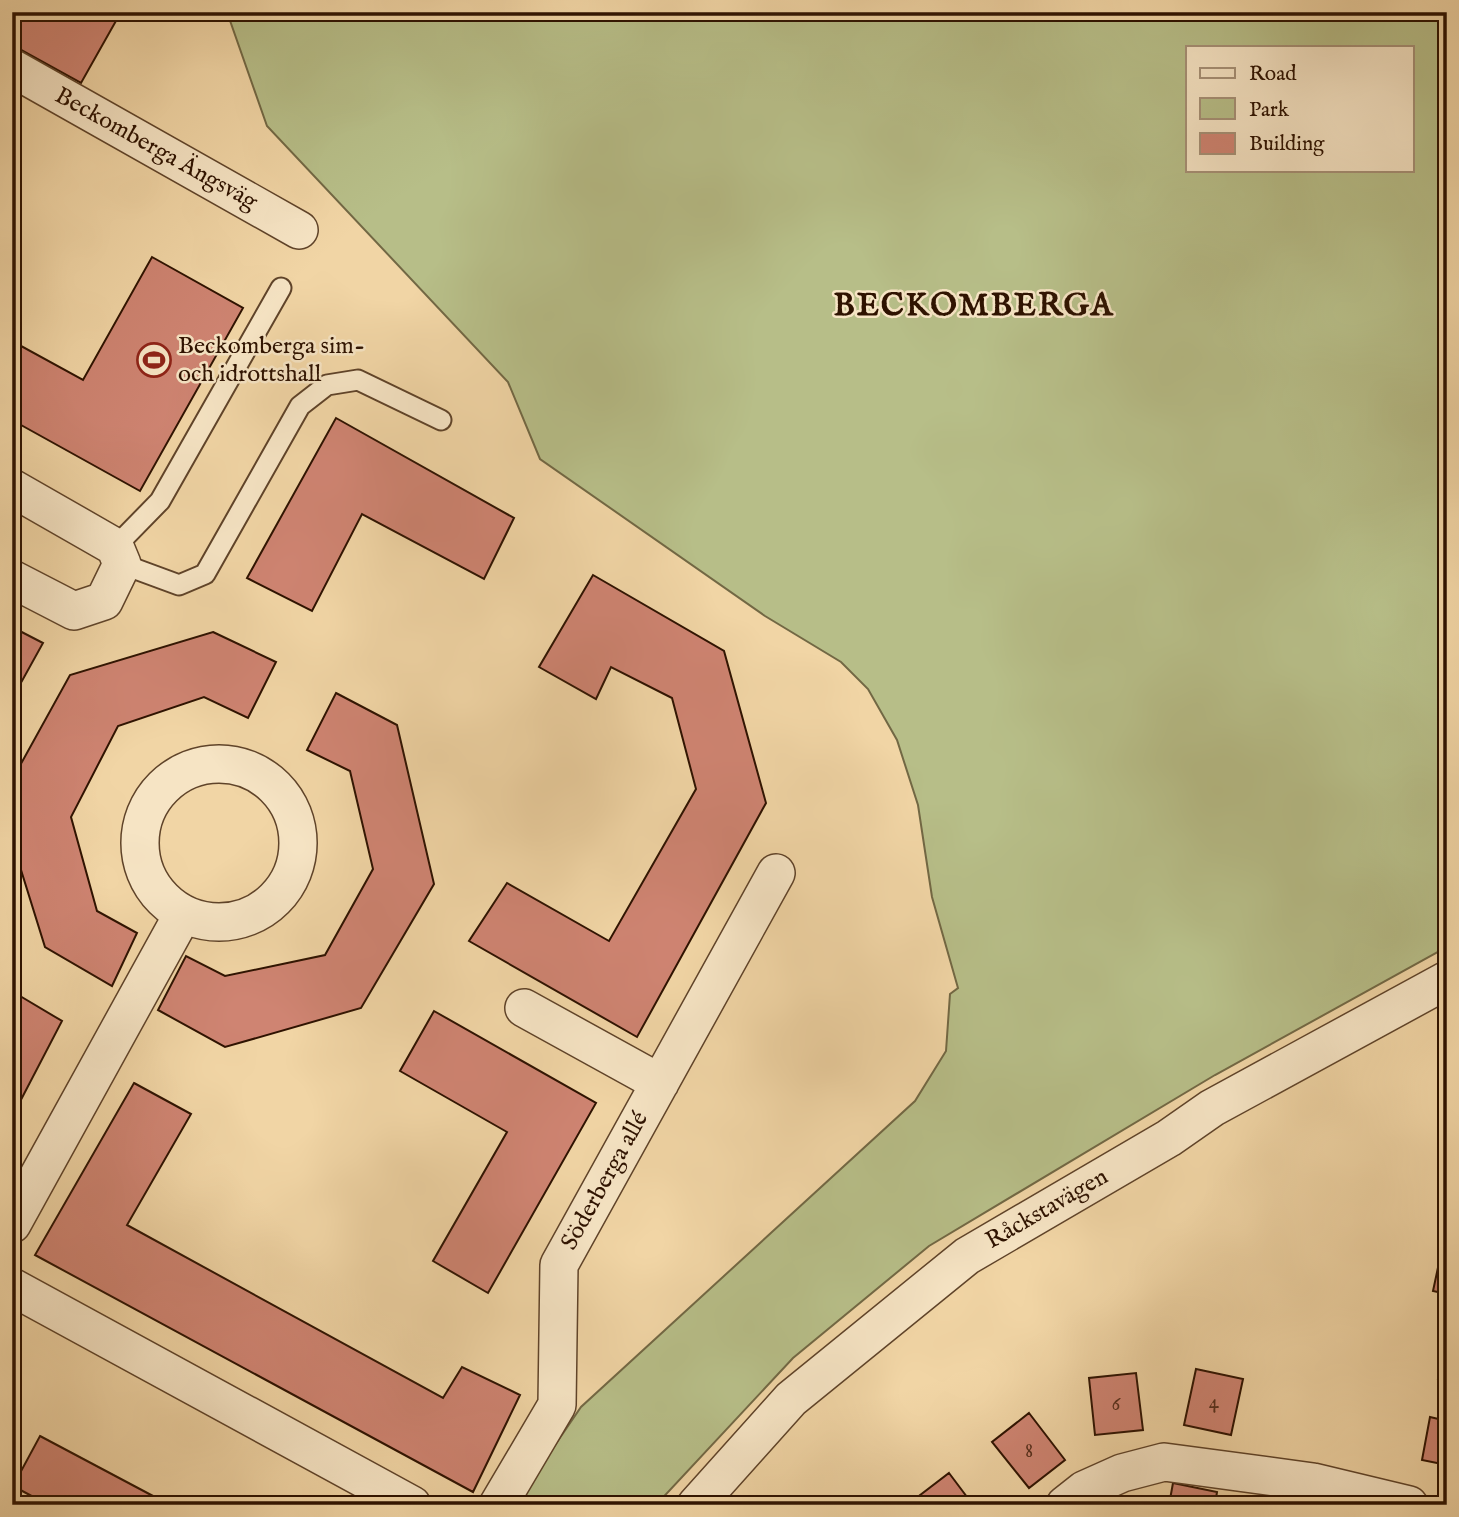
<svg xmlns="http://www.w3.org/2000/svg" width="1459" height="1517" font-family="'IM FELL English',serif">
<rect width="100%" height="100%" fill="#f1d5a5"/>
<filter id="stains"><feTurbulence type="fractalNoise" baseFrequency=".00286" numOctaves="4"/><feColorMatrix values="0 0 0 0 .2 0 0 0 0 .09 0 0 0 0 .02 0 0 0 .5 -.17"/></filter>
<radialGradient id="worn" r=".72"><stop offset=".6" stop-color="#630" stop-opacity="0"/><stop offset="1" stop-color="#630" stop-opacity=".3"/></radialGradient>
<path fill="#b7be88" stroke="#726844" stroke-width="2" fill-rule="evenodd" d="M 227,12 L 1447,12 L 1447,947 L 1215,1075 L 929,1246 L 793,1358 L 656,1505 L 514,1505 L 581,1407 L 915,1101 L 946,1051 L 950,994 L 958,988 L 932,897 L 918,805 L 897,740 L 868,689 L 841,662 L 765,616 L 540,459 L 508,382 L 267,126 ZM 1188,47 L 1412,47 L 1412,170 L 1188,170 Z"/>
<path fill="#cf8472" stroke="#2e1200" stroke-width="2" d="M 12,12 L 121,12 L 81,83 L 12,45 Z
M 152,257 L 243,308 L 140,491 L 12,420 L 12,341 L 83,380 Z
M 336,418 L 514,518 L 484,579 L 362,514 L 312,611 L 247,578 Z
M 593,575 L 724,651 L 766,803 L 637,1037 L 469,941 L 507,883 L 609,941 L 696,789 L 672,698 L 611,667 L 596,699 L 539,667 Z
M 12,627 L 43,643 L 12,699 Z
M 213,632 L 276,662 L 248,718 L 204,697 L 118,726 L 71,817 L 97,911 L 137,933 L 112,986 L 45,947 L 12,841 L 12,780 L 70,675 Z
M 336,693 L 397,725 L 434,884 L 361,1008 L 225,1047 L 158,1010 L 186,956 L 225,976 L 325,955 L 373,869 L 350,771 L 307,750 Z
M 15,993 L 62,1021 L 12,1117 L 12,998 Z
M 434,1011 L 596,1103 L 488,1293 L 433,1261 L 507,1132 L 400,1071 Z
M 134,1083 L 191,1114 L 127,1225 L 443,1398 L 462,1367 L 520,1395 L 473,1492 L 35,1255 Z
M 1443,1244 L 1447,1245 L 1447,1294 L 1433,1291 Z
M 1446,1338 L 1447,1339 L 1447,1381 L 1438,1379 Z
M 1196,1369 L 1243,1379 L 1231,1435 L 1184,1425 Z
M 1136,1373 L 1143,1430 L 1095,1435 L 1089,1378 Z
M 1029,1413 L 1065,1460 L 1029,1488 L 992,1442 Z
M 1430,1417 L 1447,1421 L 1447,1465 L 1422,1460 Z
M 40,1436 L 170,1505 L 36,1505 L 39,1500 L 13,1486 Z
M 949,1473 L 973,1505 L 919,1505 L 915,1499 Z
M 1173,1483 L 1217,1492 L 1215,1505 L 1169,1505 Z"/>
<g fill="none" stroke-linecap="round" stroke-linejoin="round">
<g stroke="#5f4329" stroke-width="23">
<path id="service" d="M 115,547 L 160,501 L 281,288
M 122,564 L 179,585 L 205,574 L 300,406 L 327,385 L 358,380 L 441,420"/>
</g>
<g stroke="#5f4329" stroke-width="40">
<path id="minor" d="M 12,68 L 299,230
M 12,488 L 115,547 L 122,564 L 104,601 L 74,611 L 12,579
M140 843a79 79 0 1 1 158 0a79 79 0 1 1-158 0Z
M 524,1008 L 660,1083
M 12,1224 L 183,914
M 12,1287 L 412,1505
M 498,1505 L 557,1405 L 559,1265 L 776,873
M 696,1505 L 791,1399 L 967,1256 L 1169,1138 L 1212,1108 L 1447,980
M 1065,1505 L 1084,1490 L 1122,1473 L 1164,1462 L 1313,1482 L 1409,1505"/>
</g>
<use href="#service" stroke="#f6e4c4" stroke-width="19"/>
<use href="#minor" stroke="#f6e4c4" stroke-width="37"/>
</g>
<defs>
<g id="stadium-ring" transform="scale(1.75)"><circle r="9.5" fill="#f6e4c4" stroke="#8f2418" stroke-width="1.5"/><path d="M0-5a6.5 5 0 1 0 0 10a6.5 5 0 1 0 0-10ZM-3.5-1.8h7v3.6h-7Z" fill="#8f2418"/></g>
</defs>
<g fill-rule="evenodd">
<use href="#stadium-ring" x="154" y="360"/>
</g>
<g text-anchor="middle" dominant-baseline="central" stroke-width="5" stroke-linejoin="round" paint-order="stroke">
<g font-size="21" fill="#562e1c">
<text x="1214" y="1402">4</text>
<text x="1116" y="1404">6</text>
<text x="1029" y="1451">8</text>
</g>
<g font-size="24" fill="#2e1200" stroke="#f6e4c4">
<text transform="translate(156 149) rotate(29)">Beckomberga Ängsväg</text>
<text transform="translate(605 1181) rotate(-61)">Söderberga allé</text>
<text transform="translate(1047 1209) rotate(-30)">Råckstavägen</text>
</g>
<g font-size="24" fill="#2e1200" stroke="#f6e4c4" text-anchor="start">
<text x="178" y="346">Beckomberga sim-<tspan x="178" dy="28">och idrottshall</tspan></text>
</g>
<g font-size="32" font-weight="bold" letter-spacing="2" fill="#2e1200" stroke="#f6e4c4">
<text x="974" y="306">BECKOMBERGA</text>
</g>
</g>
<rect width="1459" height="1517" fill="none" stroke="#f1d5a5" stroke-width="42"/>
<rect x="14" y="14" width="1431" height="1489" fill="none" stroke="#2e1200" stroke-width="3.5"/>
<rect x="21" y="21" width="1417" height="1475" fill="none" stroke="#2e1200" stroke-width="2"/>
<rect x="1186" y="46" width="228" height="126" fill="#f6e4c4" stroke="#a69076" stroke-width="2"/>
<rect x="1200" y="68" width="35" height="10" fill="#f6e4c4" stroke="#a69076" stroke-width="2"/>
<text x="1249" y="80" font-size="21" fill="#2e1200">Road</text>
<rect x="1200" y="98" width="35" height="21" fill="#b7be88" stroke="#a69076" stroke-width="2"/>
<text x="1249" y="116" font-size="21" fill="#2e1200">Park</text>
<rect x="1200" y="133" width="35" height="21" fill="#cf8472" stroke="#a69076" stroke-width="2"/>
<text x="1249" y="150" font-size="21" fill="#2e1200">Building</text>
<rect width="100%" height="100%" filter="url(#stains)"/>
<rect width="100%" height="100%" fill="url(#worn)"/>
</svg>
